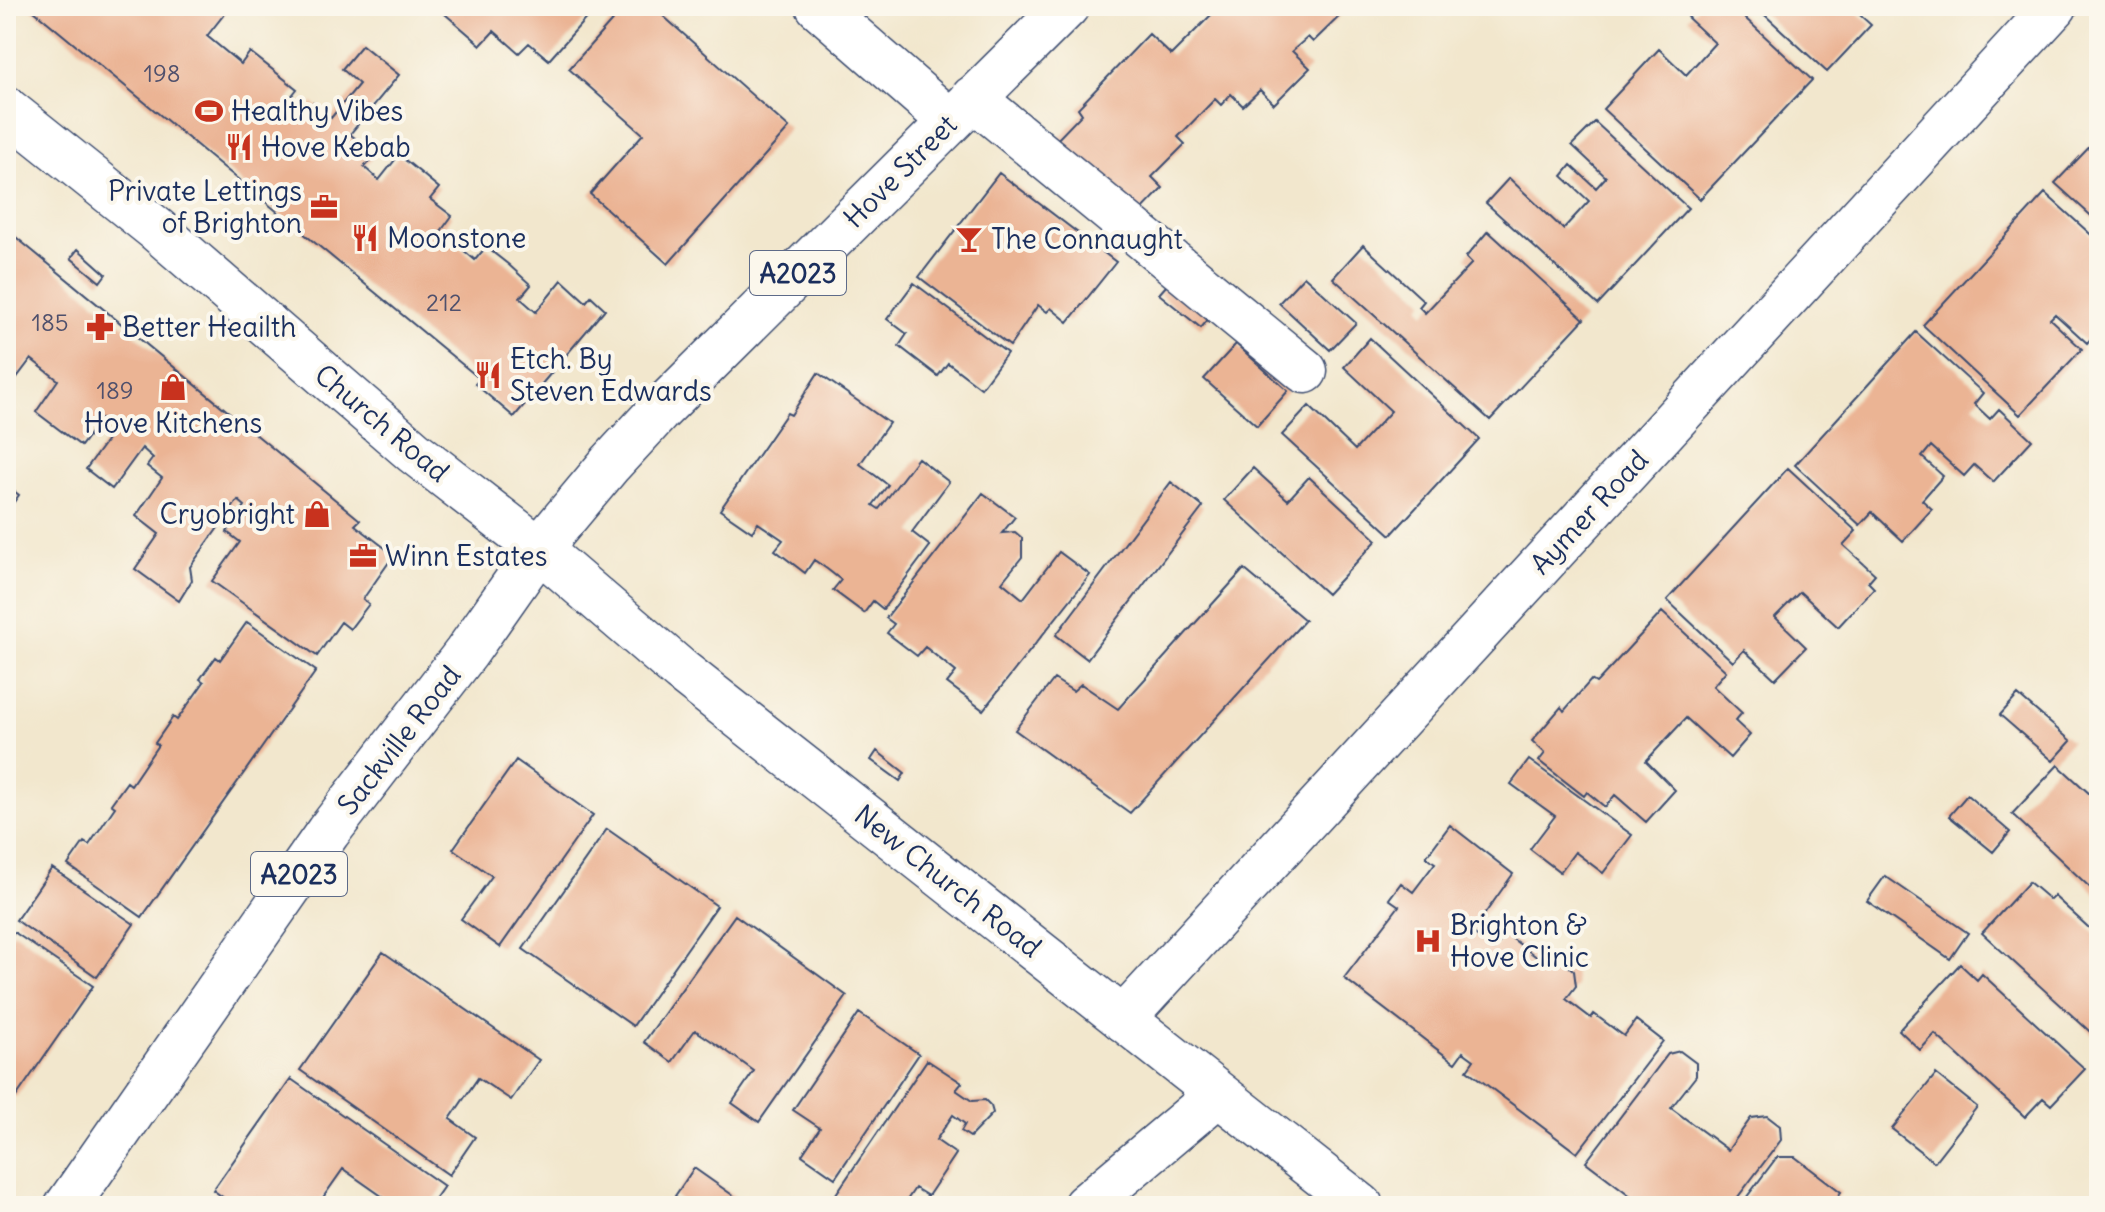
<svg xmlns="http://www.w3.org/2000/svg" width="2105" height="1212" font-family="Delius,sans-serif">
<rect width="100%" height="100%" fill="#fbf7ec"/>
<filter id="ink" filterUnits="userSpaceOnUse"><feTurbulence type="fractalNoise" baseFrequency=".0125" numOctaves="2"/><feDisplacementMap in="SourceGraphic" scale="16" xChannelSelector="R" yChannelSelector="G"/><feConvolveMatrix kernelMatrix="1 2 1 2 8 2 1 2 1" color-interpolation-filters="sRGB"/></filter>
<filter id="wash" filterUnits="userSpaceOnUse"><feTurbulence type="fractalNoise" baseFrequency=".006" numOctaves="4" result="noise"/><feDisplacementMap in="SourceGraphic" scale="32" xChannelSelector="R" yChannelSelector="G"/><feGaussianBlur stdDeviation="1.8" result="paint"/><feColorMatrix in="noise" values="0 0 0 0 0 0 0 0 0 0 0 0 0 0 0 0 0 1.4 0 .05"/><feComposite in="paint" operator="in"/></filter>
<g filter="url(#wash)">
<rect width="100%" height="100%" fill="#f2e7cd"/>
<g id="blocks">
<path fill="#ebb494" d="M 28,6 L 227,6 L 229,8 L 207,36 L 241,64 L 250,52 L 297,89 L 286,103 L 301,116 L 313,103 L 331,118 L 359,84 L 342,69 L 362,45 L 399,75 L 350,134 L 375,155 L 364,167 L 379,180 L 399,155 L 439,188 L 430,199 L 452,216 L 441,231 L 475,260 L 486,247 L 509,265 L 531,285 L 520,298 L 536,312 L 562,280 L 586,302 L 591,296 L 605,309 L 514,417 L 475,384 L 480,379 Z
M 440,6 L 597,6 L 549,60 L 529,43 L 519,53 L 494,31 L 481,45 L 438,8 Z
M 625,6 L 652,6 L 789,128 L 668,264 L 590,194 L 643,134 L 569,69 Z
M 1220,6 L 1350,6 L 1313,42 L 1308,37 L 1292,51 L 1310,68 L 1274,104 L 1260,90 L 1243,106 L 1231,94 L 1221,105 L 1215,99 L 1178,137 L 1185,144 L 1152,177 L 1163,188 L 1138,214 L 1054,143 L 1082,114 L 1078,108 L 1149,34 L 1171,55 Z
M 1699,6 L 1732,6 L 1812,80 L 1700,199 L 1603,109 L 1659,49 L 1686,75 L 1715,43 L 1688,18 Z
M 1755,6 L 1850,6 L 1871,25 L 1827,72 Z
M 1595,122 L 1688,208 L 1598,305 L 1486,203 L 1509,178 L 1563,229 L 1589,201 L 1562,176 L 1571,165 L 1596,188 L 1606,177 L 1572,145 Z
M 2099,137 L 2099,223 L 2055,183 Z
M 999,173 L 1116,262 L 1068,322 L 1051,308 L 1047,312 L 1038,305 L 1010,346 L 919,277 Z
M 2045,193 L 2099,242 L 2099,330 L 2087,343 L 2055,314 L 2050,319 L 2082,349 L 2020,415 L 1923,325 Z
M 6,229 L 360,520 L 355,525 L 394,555 L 363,599 L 369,604 L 350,629 L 341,622 L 317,656 L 212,581 L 240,542 L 227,532 L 245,506 L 238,500 L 190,567 L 192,580 L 179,601 L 135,569 L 159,534 L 136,516 L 162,478 L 147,466 L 153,458 L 142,448 L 112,489 L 86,469 L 115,429 L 101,419 L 81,446 L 36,412 L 58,380 L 31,359 L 9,388 L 6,385 Z
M 1488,231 L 1584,319 L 1490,420 L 1333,278 L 1363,245 L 1424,301 L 1419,307 L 1425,313 L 1472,263 L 1466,257 Z
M 78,249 L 106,274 L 100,282 L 71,258 Z
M 1175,276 L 1216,310 L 1201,328 L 1159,294 Z
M 1304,276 L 1356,323 L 1330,350 L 1279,303 Z
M 914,283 L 1007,353 L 981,388 L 948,363 L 938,376 L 899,346 L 907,334 L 887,319 Z
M 1916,332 L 1983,393 L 1974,404 L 1990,419 L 1999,409 L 2032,440 L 1993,482 L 1974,465 L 1964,476 L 1931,446 L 1922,457 L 1943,476 L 1922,500 L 1932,509 L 1903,541 L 1872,512 L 1860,525 L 1795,465 Z
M 1370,338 L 1479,439 L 1391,535 L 1282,435 L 1309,406 L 1355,450 L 1391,411 L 1344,367 Z
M 1236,344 L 1288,391 L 1257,426 L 1204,379 Z
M 818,373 L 889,423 L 860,464 L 888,485 L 873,505 L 879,509 L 918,458 L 949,482 L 912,532 L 930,546 L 883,609 L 873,601 L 864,613 L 833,590 L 841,580 L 827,569 L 814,560 L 805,573 L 775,550 L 783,540 L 758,523 L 752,532 L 720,510 L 787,413 L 791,415 Z
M 1253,468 L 1288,500 L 1309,477 L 1377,540 L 1327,594 L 1224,500 Z
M 1788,468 L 1856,531 L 1843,545 L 1875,574 L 1868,582 L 1874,588 L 1838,627 L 1800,592 L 1775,617 L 1806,647 L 1775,679 L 1744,650 L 1733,662 L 1667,600 Z
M 1171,482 L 1203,507 L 1087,659 L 1056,635 Z
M 6,485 L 19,495 L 6,513 Z
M 983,493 L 1015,517 L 1002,533 L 1015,532 L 1022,538 L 1022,557 L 1002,582 L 1023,599 L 1059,552 L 1090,575 L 983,710 L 947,683 L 956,672 L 925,647 L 917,656 L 887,633 L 894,624 L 886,618 Z
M 1244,569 L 1305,620 L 1130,813 L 1015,730 L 1054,679 L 1073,691 L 1081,684 L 1118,709 Z
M 1662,612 L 1726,671 L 1713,686 L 1742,713 L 1735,721 L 1750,735 L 1730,758 L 1686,718 L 1646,761 L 1675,790 L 1646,822 L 1615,795 L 1605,807 L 1587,792 L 1584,796 L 1539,761 L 1545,753 L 1532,741 L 1561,707 L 1564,711 L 1591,680 L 1596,683 L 1598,681 Z
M 247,622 L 316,671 L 142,917 L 68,865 L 84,842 L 89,845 L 115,807 L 111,804 L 127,782 L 131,785 L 158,745 L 155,743 L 173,717 L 177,720 L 204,682 L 200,679 L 216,657 L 220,660 Z
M 2018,695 L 2071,741 L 2053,761 L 2000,715 Z
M 877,751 L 905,773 L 900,781 L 871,760 Z
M 516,760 L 593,815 L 500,947 L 461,919 L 492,876 L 453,849 Z
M 1529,760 L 1632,835 L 1603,873 L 1575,852 L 1560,872 L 1530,849 L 1555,816 L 1511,784 Z
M 2058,765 L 2091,795 L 2096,790 L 2099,793 L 2099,896 L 2012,814 Z
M 1967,795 L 2010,832 L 1993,852 L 1949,816 Z
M 1450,825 L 1513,874 L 1472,932 L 1494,949 L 1506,934 L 1542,961 L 1541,957 L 1547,963 L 1561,959 L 1574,971 L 1576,986 L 1566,999 L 1591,1018 L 1594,1014 L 1624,1036 L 1636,1020 L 1663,1041 L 1577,1153 L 1467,1070 L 1474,1060 L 1463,1052 L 1455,1063 L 1344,978 L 1399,906 L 1389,899 L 1401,883 L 1413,892 L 1435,863 L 1426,857 Z
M 607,829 L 717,906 L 633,1026 L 523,949 Z
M 52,868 L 134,924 L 97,977 L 16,920 Z
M 1885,876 L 1968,933 L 1950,959 L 1867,901 Z
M 2029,882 L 2050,900 L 2054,896 L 2099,937 L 2099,1040 L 1982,933 Z
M 735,915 L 847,996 L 759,1122 L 732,1103 L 754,1071 L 725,1050 L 695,1030 L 672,1062 L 644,1042 Z
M 14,932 L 93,986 L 16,1097 L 6,1091 L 6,943 Z
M 383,952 L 539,1060 L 511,1100 L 478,1078 L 450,1119 L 475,1137 L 449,1175 L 300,1070 Z
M 1960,964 L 1977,980 L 1982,974 L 2085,1069 L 2051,1105 L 2043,1098 L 2025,1117 L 1935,1034 L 1920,1050 L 1899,1030 Z
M 859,1013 L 919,1054 L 835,1178 L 802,1155 L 820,1128 L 793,1110 Z
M 1680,1051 L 1696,1063 L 1696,1076 L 1671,1108 L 1728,1150 L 1751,1118 L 1767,1116 L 1780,1126 L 1781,1140 L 1731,1206 L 1644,1206 L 1586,1162 L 1668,1054 Z
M 927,1060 L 962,1083 L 956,1090 L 972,1101 L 985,1100 L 991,1106 L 993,1113 L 970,1137 L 961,1131 L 965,1124 L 953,1115 L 936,1140 L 956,1154 L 928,1196 L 915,1188 L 903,1206 L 853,1206 L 836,1194 Z
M 1936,1074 L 1977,1107 L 1934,1162 L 1892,1129 Z
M 291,1079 L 444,1186 L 430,1206 L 396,1206 L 343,1169 L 317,1206 L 235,1206 L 213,1190 Z
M 1777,1157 L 1795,1157 L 1841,1192 L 1831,1206 L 1740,1206 Z
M 694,1168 L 748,1206 L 690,1206 L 675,1196 Z"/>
</g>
</g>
<g filter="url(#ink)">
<use href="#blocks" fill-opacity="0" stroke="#3b4b6f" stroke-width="2"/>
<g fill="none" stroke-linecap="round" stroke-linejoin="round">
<g stroke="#3b4b6f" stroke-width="47">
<path id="minor" d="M 818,6 L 950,121
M 973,98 L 1305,371
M 1123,1019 L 2055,6
M 1085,1206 L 1217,1095"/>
</g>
<g stroke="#3b4b6f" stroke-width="47">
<path id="secondary" d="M 6,109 L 156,229 L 414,452 L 539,549 L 681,671 L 1361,1206"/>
</g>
<g stroke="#3b4b6f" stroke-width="47">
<path id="primary" d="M 67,1206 L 328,832 L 466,653 L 539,549 L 610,464 L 658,412 L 1067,6"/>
</g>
<use href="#minor" stroke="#fff" stroke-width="44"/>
<use href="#secondary" stroke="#fff" stroke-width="44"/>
<use href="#primary" stroke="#fff" stroke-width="44"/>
</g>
</g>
<defs>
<g id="stadium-bare" transform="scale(2.16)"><path d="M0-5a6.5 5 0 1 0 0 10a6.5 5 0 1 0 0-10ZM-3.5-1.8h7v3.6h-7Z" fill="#c8321e" stroke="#fbf7ec" stroke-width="2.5" paint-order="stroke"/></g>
<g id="restaurant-bare" transform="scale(2.16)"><path d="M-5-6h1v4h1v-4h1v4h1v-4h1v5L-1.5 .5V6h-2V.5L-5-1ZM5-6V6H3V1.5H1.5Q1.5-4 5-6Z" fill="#c8321e" stroke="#fbf7ec" stroke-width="2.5" paint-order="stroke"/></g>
<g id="office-bare" transform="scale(2.16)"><path d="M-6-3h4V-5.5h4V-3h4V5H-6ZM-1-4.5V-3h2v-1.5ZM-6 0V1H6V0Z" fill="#c8321e" stroke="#fbf7ec" stroke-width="2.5" paint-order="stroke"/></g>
<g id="bar-bare" transform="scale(2.16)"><path d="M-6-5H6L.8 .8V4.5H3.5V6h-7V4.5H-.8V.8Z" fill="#c8321e" stroke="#fbf7ec" stroke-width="2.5" paint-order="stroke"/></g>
<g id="pharmacy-bare" transform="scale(2.16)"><path d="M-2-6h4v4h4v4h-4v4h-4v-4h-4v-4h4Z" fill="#c8321e" stroke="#fbf7ec" stroke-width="2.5" paint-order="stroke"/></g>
<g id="shop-bare" transform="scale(2.16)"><path d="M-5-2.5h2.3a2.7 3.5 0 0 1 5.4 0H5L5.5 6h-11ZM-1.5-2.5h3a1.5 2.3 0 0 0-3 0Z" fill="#c8321e" stroke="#fbf7ec" stroke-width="2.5" paint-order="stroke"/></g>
<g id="hospital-bare" transform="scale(2.16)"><path d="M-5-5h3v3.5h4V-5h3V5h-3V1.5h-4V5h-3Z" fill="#c8321e" stroke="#fbf7ec" stroke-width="2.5" paint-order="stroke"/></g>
</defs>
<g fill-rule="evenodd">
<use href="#stadium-bare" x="209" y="111"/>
<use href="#restaurant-bare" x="239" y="147"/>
<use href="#office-bare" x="324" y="207"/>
<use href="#restaurant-bare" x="365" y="238"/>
<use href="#bar-bare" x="969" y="239"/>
<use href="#pharmacy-bare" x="100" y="327"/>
<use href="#restaurant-bare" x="488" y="375"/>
<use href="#shop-bare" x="173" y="387"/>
<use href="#shop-bare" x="317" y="514"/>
<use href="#office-bare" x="363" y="556"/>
<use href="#hospital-bare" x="1428" y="941"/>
</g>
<g text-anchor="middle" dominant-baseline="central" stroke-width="8" stroke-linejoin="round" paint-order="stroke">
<g font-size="24" fill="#4f506c">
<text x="162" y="73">198</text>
<text x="444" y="302">212</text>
<text x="50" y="322">185</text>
<text x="115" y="390">189</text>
</g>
<g fill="#fbf7ec" stroke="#5e6b89" stroke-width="2">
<rect x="750" y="251" width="96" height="44" rx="6"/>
<rect x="251" y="852" width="96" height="44" rx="6"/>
</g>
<g font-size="26" font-weight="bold" fill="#1b2f5e">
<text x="798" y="273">A2023</text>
<text x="299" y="874">A2023</text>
</g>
<g font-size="28" fill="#1b2f5e" stroke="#fbf7ec" text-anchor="start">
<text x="231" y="111">Healthy Vibes</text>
<text x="261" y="147">Hove Kebab</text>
<text x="302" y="191" text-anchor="end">Private Lettings<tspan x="302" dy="32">of Brighton</tspan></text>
<text x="387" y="238">Moonstone</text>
<text x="991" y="239">The Connaught</text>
<text x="122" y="327">Better Heailth</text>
<text x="510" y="359">Etch. By<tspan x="510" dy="32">Steven Edwards</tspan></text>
<text x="173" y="423" text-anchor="middle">Hove Kitchens</text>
<text x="295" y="514" text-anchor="end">Cryobright</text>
<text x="385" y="556">Winn Estates</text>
<text x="1450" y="925">Brighton &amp;<tspan x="1450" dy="32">Hove Clinic</tspan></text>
</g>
<g font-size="28" fill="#1b2f5e" stroke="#fbf7ec">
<text transform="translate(900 171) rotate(-45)">Hove Street</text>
<text transform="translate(382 423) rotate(40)">Church Road</text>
<text transform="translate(1589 512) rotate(-47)">Aymer Road</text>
<text transform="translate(399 740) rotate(-52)">Sackville Road</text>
<text transform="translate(948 881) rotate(38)">New Church Road</text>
</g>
</g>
<rect width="2105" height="1212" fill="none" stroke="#fbf7ec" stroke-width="32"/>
</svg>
